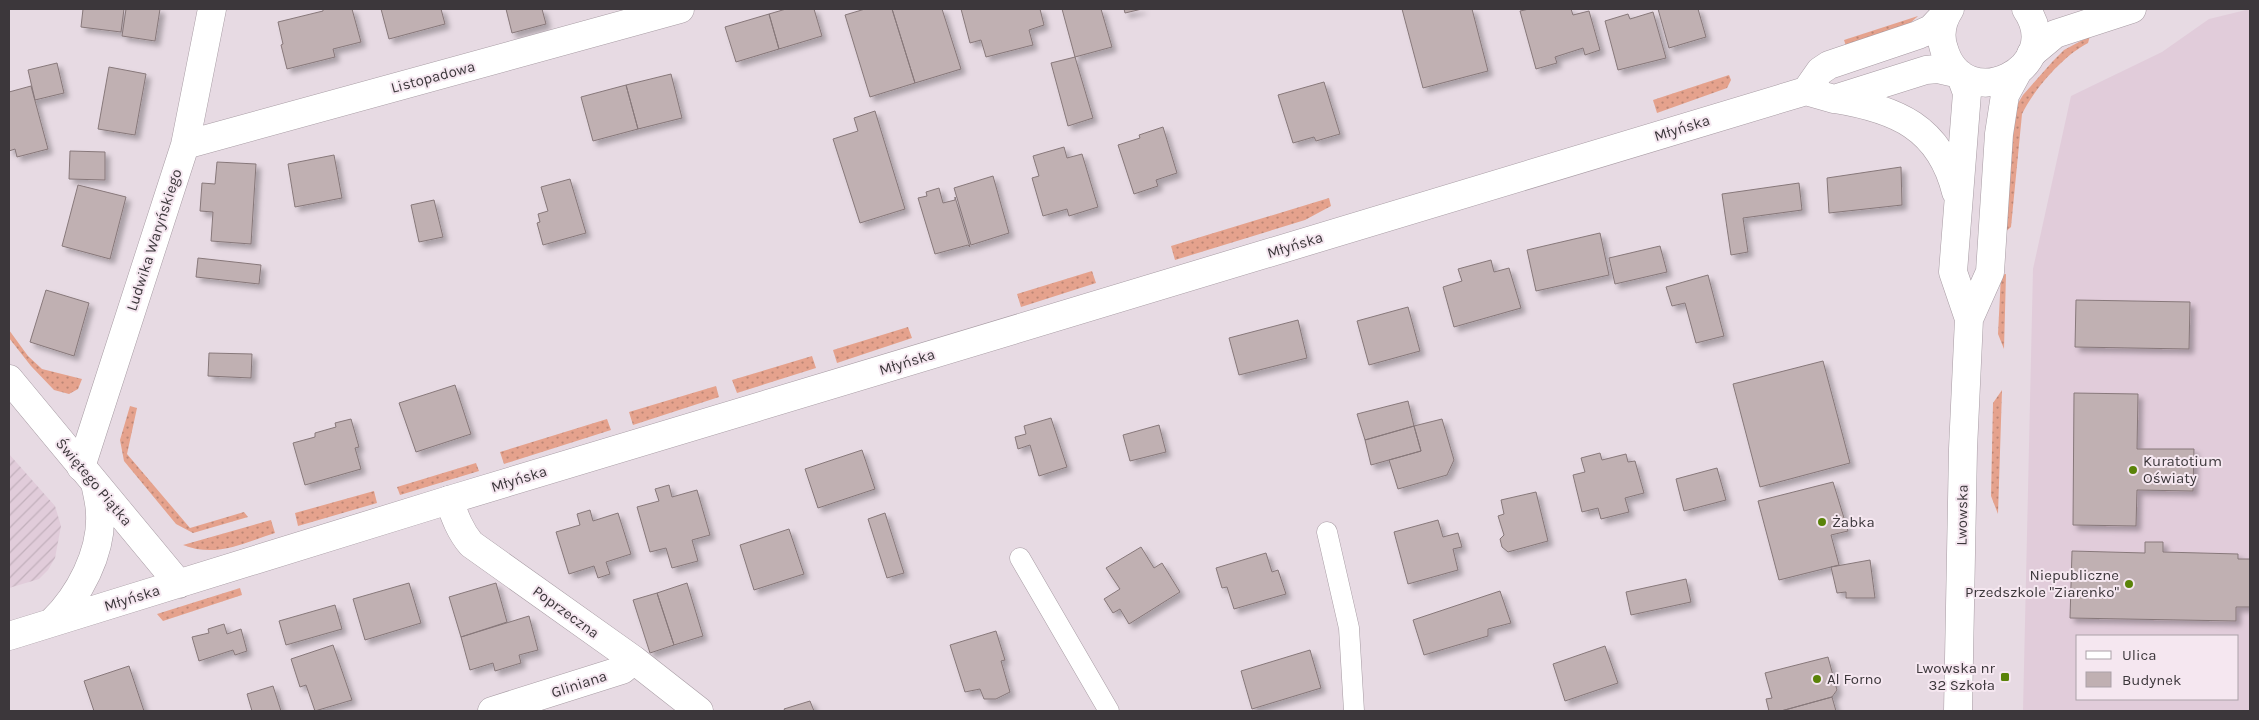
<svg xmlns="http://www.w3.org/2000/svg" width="2259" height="720" font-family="Karla,sans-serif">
<defs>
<pattern id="industrial-furrows" width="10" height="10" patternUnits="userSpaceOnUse" patternTransform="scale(1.25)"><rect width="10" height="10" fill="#e1ccda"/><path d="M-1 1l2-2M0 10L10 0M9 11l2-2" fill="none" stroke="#c2b0bc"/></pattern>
<pattern id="grass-dots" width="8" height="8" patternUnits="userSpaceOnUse" patternTransform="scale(1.25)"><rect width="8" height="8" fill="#e5a28d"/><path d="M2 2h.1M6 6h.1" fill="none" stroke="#bb8574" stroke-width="1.8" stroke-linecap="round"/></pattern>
<filter id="shadow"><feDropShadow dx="4.5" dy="4.5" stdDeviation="2.5" flood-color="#0004"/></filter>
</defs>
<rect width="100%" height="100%" fill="#e7dae3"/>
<path fill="#e1ccda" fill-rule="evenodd" d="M 2250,9 L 2250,711 L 2023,711 L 2033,269 L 2071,96 L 2162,52 L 2209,19 ZM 2078,636 L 2238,636 L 2238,699 L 2078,699 Z"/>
<path fill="url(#industrial-furrows)" d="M 9,454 L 55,506 L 61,526 L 55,558 L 48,570 L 39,579 L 9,588 Z"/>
<path fill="url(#grass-dots)" d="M 1918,16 L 1908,25 L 1846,46 L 1844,40 Z
M 2090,36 L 2088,43 C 2064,55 2034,89 2022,114 L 2011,227 L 2004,233 L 2012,124 L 2015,108 L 2023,95 L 2053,61 L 2064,50 Z
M 1729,75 L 1731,80 L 1727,88 L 1657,113 L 1653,100 Z
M 1329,198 L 1331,206 L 1305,220 L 1175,260 L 1171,246 Z
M 1092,271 L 1096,283 L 1021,307 L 1017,294 Z
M 2006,274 L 2004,349 L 1998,334 L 2001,275 Z
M 908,327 L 912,338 L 837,363 L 833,350 Z
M 9,330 L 28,356 L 42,369 L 82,379 L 78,389 L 69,394 L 54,390 L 31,366 L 9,338 Z
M 812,356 L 816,368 L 737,393 L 732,380 Z
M 716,386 L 719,397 L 633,425 L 629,412 Z
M 2002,390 L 1998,514 L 1991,496 L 1993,403 Z
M 130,406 L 137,408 L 127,454 L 190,528 L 244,512 L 248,517 L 193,533 L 176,524 L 124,461 L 120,440 Z
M 607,419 L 611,430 L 504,464 L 500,452 Z
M 476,463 L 479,471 L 400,495 L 397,487 Z
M 374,491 L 377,503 L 298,526 L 295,513 Z
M 271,520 L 275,533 C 243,543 216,558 183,545 Z
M 240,588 L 242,595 L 163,621 L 157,614 Z"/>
<path fill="#c0b0b2" stroke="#87787a" filter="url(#shadow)" d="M 83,9 L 124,9 L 121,32 L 81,27 Z
M 126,9 L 160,9 L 155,41 L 122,36 Z
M 323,9 L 352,9 L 361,42 L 333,49 L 335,57 L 287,69 L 281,45 L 283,44 L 278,22 L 323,11 Z
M 381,9 L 441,9 L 445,24 L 389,39 Z
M 506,9 L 542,9 L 546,24 L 512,33 Z
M 786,9 L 814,9 L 822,36 L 779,49 L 769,14 Z
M 865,9 L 892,9 L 915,83 L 870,97 L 845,15 Z
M 892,9 L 942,9 L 961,69 L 915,83 Z
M 961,9 L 1040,9 L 1044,25 L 1029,30 L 1033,45 L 986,57 L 981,40 L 970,43 Z
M 1062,9 L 1101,9 L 1112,47 L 1075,57 Z
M 1124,9 L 1142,9 L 1125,13 Z
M 1402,9 L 1472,9 L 1488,71 L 1423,88 Z
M 1529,9 L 1571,9 L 1573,15 L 1589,11 L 1600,50 L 1585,55 L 1583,48 L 1555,57 L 1557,63 L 1536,69 L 1520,11 Z
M 1658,9 L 1698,9 L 1706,37 L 1669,48 Z
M 1653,12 L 1666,58 L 1618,70 L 1605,21 L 1628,14 L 1630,19 Z
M 769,14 L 779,49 L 736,62 L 725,27 Z
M 1075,57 L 1093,118 L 1068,126 L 1051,63 Z
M 57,63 L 64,93 L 35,100 L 28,70 Z
M 109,67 L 146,74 L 135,135 L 98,129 Z
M 671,74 L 682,118 L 638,129 L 626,85 Z
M 1324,82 L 1340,134 L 1316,141 L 1314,137 L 1293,143 L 1278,95 Z
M 626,85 L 638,129 L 593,141 L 581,97 Z
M 31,86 L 48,149 L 17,157 L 15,149 L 9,151 L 9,92 Z
M 875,111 L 905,209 L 860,223 L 833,139 L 858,131 L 854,118 Z
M 1163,127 L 1177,173 L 1156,180 L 1158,186 L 1134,194 L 1118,145 L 1140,138 L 1139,135 Z
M 1064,147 L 1067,158 L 1082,154 L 1098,207 L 1069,216 L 1067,209 L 1043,216 L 1032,178 L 1039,176 L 1033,156 Z
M 70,151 L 105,152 L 105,180 L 69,179 Z
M 334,155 L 342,198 L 295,207 L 288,164 Z
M 217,162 L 256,164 L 251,244 L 211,241 L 213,212 L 200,211 L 202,183 L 215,184 Z
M 1901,167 L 1902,205 L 1829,213 L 1827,178 Z
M 993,176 L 1009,233 L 971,245 L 954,188 Z
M 570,179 L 586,233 L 543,245 L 537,223 L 540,222 L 538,214 L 548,211 L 541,187 Z
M 1799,183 L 1802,210 L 1743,218 L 1748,252 L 1731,255 L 1722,194 Z
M 78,185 L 126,197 L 110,259 L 62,246 Z
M 939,188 L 943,203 L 955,200 L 955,197 L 970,247 L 968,245 L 935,254 L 918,198 L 927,196 L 926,192 Z
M 434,200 L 443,237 L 419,242 L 411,205 Z
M 1600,233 L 1609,275 L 1536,291 L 1527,250 Z
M 1660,246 L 1667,272 L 1615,284 L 1609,258 Z
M 198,258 L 261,265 L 259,284 L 196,277 Z
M 1491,260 L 1494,272 L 1509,268 L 1521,308 L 1454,327 L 1443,287 L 1462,281 L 1458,269 Z
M 1708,275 L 1724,336 L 1696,343 L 1685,303 L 1672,306 L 1666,287 Z
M 46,290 L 89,303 L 74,356 L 30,342 Z
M 2076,300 L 2190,302 L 2189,349 L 2075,347 Z
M 1408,307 L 1420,351 L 1369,365 L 1357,321 Z
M 1298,320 L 1307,358 L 1239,375 L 1229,338 Z
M 209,353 L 252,354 L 251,378 L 208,376 Z
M 1823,361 L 1850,463 L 1760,487 L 1733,384 Z
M 455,385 L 471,434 L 416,452 L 399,403 Z
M 2074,393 L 2138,394 L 2137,449 L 2194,449 L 2193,491 L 2137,490 L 2136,526 L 2073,525 Z
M 1408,401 L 1414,426 L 1365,440 L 1357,414 Z
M 1051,418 L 1067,467 L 1039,476 L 1030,445 L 1018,449 L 1015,437 L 1026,434 L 1024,426 Z
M 351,419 L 359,447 L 355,448 L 361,469 L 305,485 L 293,443 L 315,437 L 315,433 L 336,427 L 335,423 Z
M 1442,419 L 1454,460 L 1447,475 L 1398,489 L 1389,460 L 1421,451 L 1414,426 Z
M 1159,425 L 1166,452 L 1130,461 L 1123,435 Z
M 1414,426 L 1421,451 L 1371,465 L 1365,440 Z
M 862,450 L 875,489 L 818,508 L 805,469 Z
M 1600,453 L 1602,460 L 1626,454 L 1628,462 L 1635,461 L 1644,493 L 1625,498 L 1629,512 L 1601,519 L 1598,508 L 1582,512 L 1573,475 L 1585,472 L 1581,458 Z
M 1717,468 L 1726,500 L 1684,511 L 1676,479 Z
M 1833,482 L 1848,531 L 1831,535 L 1839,565 L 1779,580 L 1758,501 Z
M 669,485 L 672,497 L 697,490 L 710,535 L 692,540 L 698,561 L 672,568 L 666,548 L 650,552 L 637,507 L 659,501 L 655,489 Z
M 1536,492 L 1548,541 L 1508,552 L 1502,547 L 1500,539 L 1504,535 L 1498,516 L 1504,514 L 1501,500 Z
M 590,510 L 593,521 L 618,513 L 631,554 L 606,562 L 610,574 L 598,578 L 594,566 L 569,574 L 556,532 L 580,525 L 577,514 Z
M 885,513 L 904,573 L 887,578 L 868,519 Z
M 1438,520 L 1443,537 L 1458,533 L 1462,547 L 1453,549 L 1458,570 L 1408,584 L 1394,532 Z
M 789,529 L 804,574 L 754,590 L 740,545 Z
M 2145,542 L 2163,542 L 2163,552 L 2238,554 L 2238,559 L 2250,559 L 2250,607 L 2236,607 L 2236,621 L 2070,618 L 2072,551 L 2145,553 Z
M 1141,547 L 1154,568 L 1162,563 L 1180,592 L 1129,624 L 1120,609 L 1113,613 L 1104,599 L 1120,589 L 1106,568 Z
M 1266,553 L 1272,572 L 1278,570 L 1286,594 L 1234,609 L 1227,587 L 1222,588 L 1216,568 Z
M 1870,560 L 1875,598 L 1846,598 L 1846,592 L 1837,593 L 1831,567 Z
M 1686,579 L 1691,602 L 1631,615 L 1626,592 Z
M 409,583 L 421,623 L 365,640 L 353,599 Z
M 496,583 L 507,622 L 461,637 L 449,597 Z
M 687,583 L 703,636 L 674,645 L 657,593 Z
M 1500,591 L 1511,623 L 1488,629 L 1488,636 L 1424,655 L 1413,620 Z
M 657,593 L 674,645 L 650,653 L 633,600 Z
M 335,605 L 342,629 L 286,645 L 279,621 Z
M 529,616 L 538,650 L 519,655 L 521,663 L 495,671 L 493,663 L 470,670 L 461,637 Z
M 224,624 L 227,634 L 241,629 L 247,651 L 235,655 L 233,650 L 199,661 L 192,637 L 209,633 L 208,629 Z
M 996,631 L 1005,660 L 1001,661 L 1010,692 L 996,699 L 984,699 L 980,689 L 965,692 L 950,645 Z
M 333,645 L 352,700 L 315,711 L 306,685 L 300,687 L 291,659 Z
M 1605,646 L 1618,683 L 1565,701 L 1553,664 Z
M 1310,650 L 1321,688 L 1252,709 L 1241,671 Z
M 1828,657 L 1837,690 L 1832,697 L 1781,711 L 1769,711 L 1766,699 L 1772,698 L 1765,673 Z
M 129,666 L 144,711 L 94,711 L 84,681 Z
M 273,686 L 281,711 L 252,711 L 247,694 Z
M 1832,697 L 1836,711 L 1781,711 Z
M 810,701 L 814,711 L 785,711 L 784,709 Z"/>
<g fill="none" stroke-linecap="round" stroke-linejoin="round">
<g stroke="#a79ba3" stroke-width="21">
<path id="lane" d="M 1327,532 L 1349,628 L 1354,711
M 1020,558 L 1109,711"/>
</g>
<g stroke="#a79ba3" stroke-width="29">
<path id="street" d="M 2031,54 L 2055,34 L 2132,9
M 185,145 L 680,9
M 81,467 L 185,145 L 212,9
M 449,500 C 455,517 460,531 471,544 L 634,660 L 699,711
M 492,711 L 622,670 L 634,660"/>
</g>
<g stroke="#a79ba3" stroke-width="29">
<path id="secondary" d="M 1950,9 C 1942,21 1939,35 1944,49 C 1964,118 2067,68 2026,9
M 1806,91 L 1820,71 L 1829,65 L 1918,35 L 1931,29 L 1948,11
M 1835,99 C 1896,109 1940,127 1956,192
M 9,379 L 179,584
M 52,622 C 79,596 102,553 100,514 C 100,504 97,493 95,483
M 9,636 L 449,500 L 1806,91 L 1834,99 L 1926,70 L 1938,69 L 1960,74 L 1967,93 L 1953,272 L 1969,319
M 1958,711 L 1963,449 L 1969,319 L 1990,272 L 1999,134 L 2005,95 L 2017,73"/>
</g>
<use href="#lane" stroke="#fff" stroke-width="20"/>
<use href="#street" stroke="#fff" stroke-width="28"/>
<use href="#secondary" stroke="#fff" stroke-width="28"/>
</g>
<g fill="#5a8309" stroke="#f5e7f0" stroke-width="2">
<circle cx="2133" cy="470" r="5"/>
<circle cx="1822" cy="522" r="5"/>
<circle cx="2129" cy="584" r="5"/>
<rect x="2000" y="672" width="10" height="10" rx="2.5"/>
<circle cx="1817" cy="679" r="5"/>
</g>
<g text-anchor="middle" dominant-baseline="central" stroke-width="4" stroke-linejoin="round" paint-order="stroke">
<g font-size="15" fill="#3c373b" stroke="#f5e7f0">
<text transform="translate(433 77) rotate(-15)">Listopadowa</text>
<text transform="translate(1682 128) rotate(-17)">Młyńska</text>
<text transform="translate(154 240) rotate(-72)">Ludwika Waryńskiego</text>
<text transform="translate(1295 245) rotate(-17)">Młyńska</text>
<text transform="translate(907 362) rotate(-17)">Młyńska</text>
<text transform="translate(519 479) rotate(-17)">Młyńska</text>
<text transform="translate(94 482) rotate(50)">Świętego Piątka</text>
<text transform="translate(1962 515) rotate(-89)">Lwowska</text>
<text transform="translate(132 598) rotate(-17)">Młyńska</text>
<text transform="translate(566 612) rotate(36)">Poprzeczna</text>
<text transform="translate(579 684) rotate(-18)">Gliniana</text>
</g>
<g font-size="15" fill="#3c373b" stroke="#f5e7f0" text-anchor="start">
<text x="2143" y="461">Kuratotium<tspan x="2143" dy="17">Oświaty</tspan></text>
<text x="1832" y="522">Żabka</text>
<text x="2119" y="575" text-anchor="end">Niepubliczne<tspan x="2119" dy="17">Przedszkole "Ziarenko"</tspan></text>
<text x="1995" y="668" text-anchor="end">Lwowska nr<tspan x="1995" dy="17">32 Szkoła</tspan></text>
<text x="1827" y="679">Al Forno</text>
</g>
</g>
<rect width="2259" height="720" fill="none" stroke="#3c373b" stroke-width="20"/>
<rect x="2076" y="635" width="162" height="65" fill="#f5e7f0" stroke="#aba1a8"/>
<rect x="2086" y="651" width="25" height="8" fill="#ffffff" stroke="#aba1a8"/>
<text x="2122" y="660" font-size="15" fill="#3c373b">Ulica</text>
<rect x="2086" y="672" width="25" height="15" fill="#c0b0b2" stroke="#aba1a8"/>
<text x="2122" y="685" font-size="15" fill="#3c373b">Budynek</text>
</svg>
